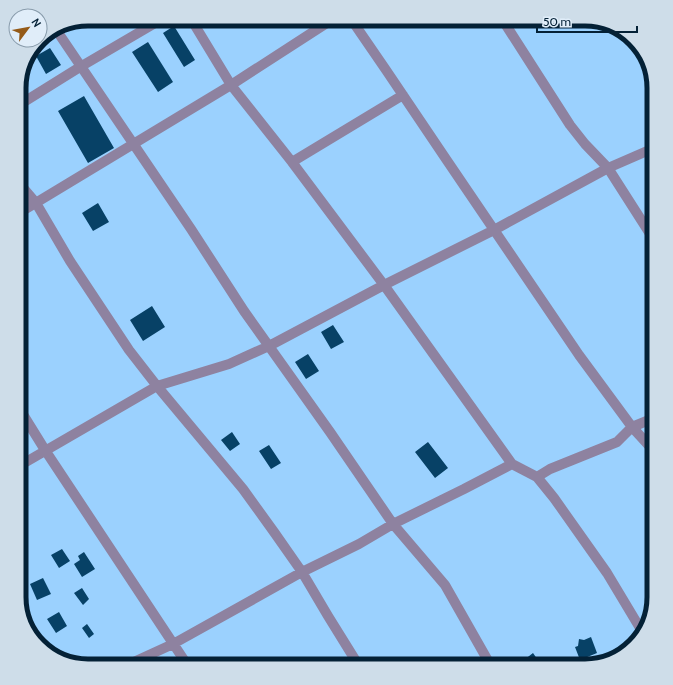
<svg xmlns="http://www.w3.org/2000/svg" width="673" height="685" font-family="Cabin,sans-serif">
<rect width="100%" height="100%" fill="#9bd1fe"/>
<path fill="#074166" d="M 174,26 L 195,60 L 184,67 L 163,33 Z
M 148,42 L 173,82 L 158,92 L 132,52 Z
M 50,48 L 61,65 L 46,74 L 36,56 Z
M 84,96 L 114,148 L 88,163 L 58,111 Z
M 98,203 L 109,222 L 93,231 L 82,213 Z
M 152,306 L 165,327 L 143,341 L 130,320 Z
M 333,325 L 344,342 L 331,349 L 321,332 Z
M 308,354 L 319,371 L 306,379 L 295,362 Z
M 232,432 L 240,444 L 230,451 L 221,440 Z
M 428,442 L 448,468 L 435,478 L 415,452 Z
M 269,445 L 281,463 L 271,469 L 259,451 Z
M 19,501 L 27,516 L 19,521 Z
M 62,549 L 70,561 L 59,568 L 51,555 Z
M 84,552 L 95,569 L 82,577 L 74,564 L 80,560 L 78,556 Z
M 19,557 L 24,565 L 19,568 Z
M 43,578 L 51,594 L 37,600 L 30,584 Z
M 82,588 L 89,599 L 83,605 L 74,593 Z
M 59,612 L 67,626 L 56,633 L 47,619 Z
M 87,624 L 94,634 L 89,638 L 82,628 Z
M 591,637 L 597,653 L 580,660 L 575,647 L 578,646 L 579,639 L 584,640 Z
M 533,653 L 542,666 L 528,666 L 524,660 Z"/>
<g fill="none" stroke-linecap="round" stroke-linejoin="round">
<path stroke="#8e82a0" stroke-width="10" d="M 191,19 L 231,85 L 292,162 L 384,285 L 512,464 L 537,477 L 554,498 L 607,573 L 643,633
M 351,19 L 386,70 L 448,162 L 579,355 L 632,427 L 654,451
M 502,19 L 570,125 L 585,144 L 608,168 L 654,240
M 57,31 L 191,229 L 244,311 L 330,432 L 393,524 L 445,585 L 491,666
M 19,105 L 80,67 L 162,19
M 292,162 L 403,95
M 19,183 L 36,203 L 70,261 L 129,350 L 157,386 L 243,489 L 274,532 L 302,572 L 328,616 L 359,666
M 19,213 L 231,85 L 333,19
M 19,408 L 45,450 L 188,666
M 19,466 L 157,386 L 229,364 L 269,346 L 384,285 L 494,230 L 608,168 L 654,148
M 537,477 L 550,469 L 617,442 L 632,427 L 654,418
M 125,666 L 173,644 L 302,572 L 359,544 L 393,524 L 464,489 L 512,464"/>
</g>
<path d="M0 0H673V685H0ZM88 26H585A62 62 0 0 1 647 88V597A62 62 0 0 1 585 659H88A62 62 0 0 1 26 597V88A62 62 0 0 1 88 26Z" fill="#cedde9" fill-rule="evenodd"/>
<path fill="none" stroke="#042136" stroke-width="5" d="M88 26H585A62 62 0 0 1 647 88V597A62 62 0 0 1 585 659H88A62 62 0 0 1 26 597V88A62 62 0 0 1 88 26Z"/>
<g transform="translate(28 28) rotate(58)"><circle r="19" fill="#e0edf9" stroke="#889bab"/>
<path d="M0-3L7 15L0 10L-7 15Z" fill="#945a18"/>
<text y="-6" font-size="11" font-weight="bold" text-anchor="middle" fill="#042136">N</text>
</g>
<path d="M537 26v6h100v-6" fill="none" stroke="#042136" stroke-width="2"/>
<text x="543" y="26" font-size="12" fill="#042136" stroke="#e0edf9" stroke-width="3" paint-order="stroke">50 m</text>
</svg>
